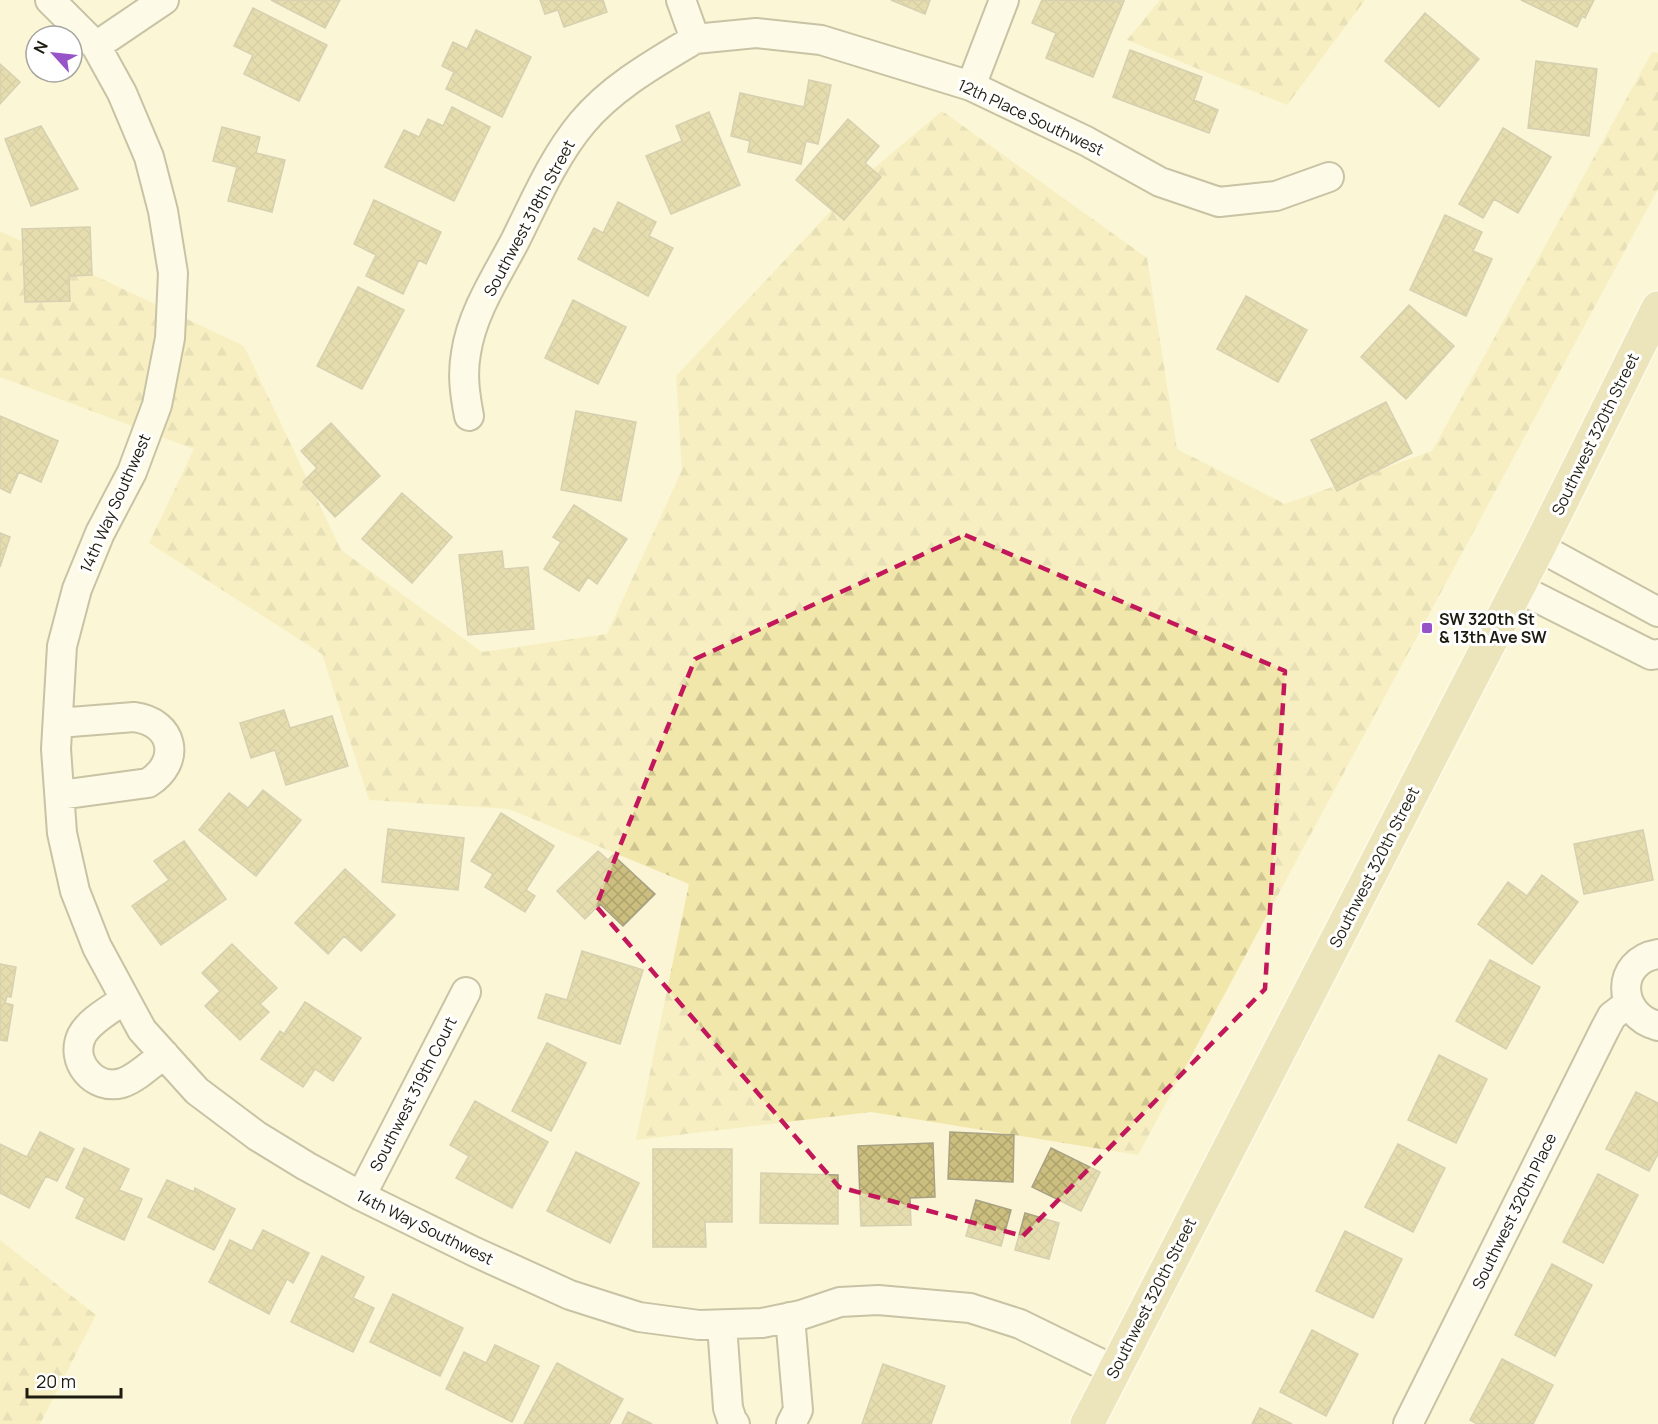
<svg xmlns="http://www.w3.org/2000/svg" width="1658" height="1424" font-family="Manrope,sans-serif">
<defs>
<pattern id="forest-firs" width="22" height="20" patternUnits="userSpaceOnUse" patternTransform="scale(1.5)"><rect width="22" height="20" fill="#f2e7aa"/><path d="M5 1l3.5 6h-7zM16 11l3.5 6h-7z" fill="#cfc691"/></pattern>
<pattern id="building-cross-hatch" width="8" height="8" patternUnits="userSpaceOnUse" patternTransform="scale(1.5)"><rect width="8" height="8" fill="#cbbe7e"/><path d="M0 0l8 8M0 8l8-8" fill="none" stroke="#aea36c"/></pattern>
</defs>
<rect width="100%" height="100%" fill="#fbf5d5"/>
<path fill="url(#forest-firs)" d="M 1160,0 L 1365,0 L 1287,105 L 1127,40 Z
M 1652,52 L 1658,53 L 1658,189 L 1138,1155 L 871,1112 L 636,1140 L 689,884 L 509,809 L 369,800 L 322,654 L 149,543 L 194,449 L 0,377 L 0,231 L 244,346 L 341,550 L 482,652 L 607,634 L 682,470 L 676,376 L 860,180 L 942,111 L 1147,258 L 1177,449 L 1285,504 L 1432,451 Z
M 0,1240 L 96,1315 L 40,1424 L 0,1424 Z"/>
<path fill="url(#building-cross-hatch)" stroke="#a8a284" stroke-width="1.5" d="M 271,0 L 340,0 L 325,28 Z
M 540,0 L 603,0 L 607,12 L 564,27 L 558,10 L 545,14 Z
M 891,0 L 930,0 L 925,14 Z
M 1042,0 L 1124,1 L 1093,77 L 1046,58 L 1056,33 L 1032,23 Z
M 1521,0 L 1594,0 L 1585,18 L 1582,16 L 1577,27 Z
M 253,8 L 327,45 L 299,101 L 244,74 L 253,55 L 234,46 Z
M 1425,13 L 1479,59 L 1439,107 L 1385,61 Z
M 476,30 L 531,57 L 502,117 L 446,89 L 454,72 L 442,66 L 453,42 L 467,49 Z
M 1130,50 L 1202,77 L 1194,100 L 1218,110 L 1209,133 L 1113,97 Z
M 1536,61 L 1597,69 L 1589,136 L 1528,128 Z
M 0,64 L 20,82 L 0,104 Z
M 809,80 L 831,85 L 818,144 L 806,141 L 801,164 L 748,152 L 750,141 L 731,136 L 740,93 L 804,107 Z
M 452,107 L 490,127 L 454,201 L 385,167 L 404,130 L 419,137 L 428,119 L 443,126 Z
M 709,112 L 740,185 L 671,214 L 646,156 L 682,141 L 676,126 Z
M 848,119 L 879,146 L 865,163 L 881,177 L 844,220 L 796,180 Z
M 41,126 L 78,189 L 31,206 L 5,139 Z
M 222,127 L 260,137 L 256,153 L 285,160 L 272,212 L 228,201 L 237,167 L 213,161 Z
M 1503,128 L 1551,157 L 1518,213 L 1494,199 L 1483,218 L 1459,204 Z
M 374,200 L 441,232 L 426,264 L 419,260 L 403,294 L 366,276 L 376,255 L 354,244 Z
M 618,202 L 656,222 L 649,236 L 673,248 L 648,296 L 578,259 L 594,228 L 603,233 Z
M 1445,215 L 1482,232 L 1473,251 L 1492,259 L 1466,316 L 1410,290 Z
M 90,227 L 92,275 L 69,276 L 70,301 L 25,302 L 22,229 Z
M 358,287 L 404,310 L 362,389 L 317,366 Z
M 1246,296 L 1307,330 L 1278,382 L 1217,349 Z
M 573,300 L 626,327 L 598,384 L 545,358 Z
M 1409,305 L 1454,346 L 1406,399 L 1361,357 Z
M 1386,402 L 1412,453 L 1337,491 L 1311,440 Z
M 576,411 L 636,422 L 621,501 L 561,490 Z
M 0,416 L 58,441 L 41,482 L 19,472 L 10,493 L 0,488 Z
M 331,423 L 380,476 L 335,517 L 303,482 L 317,468 L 301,451 Z
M 402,493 L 452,537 L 412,583 L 362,539 Z
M 574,505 L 627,539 L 597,584 L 588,577 L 579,591 L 544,569 L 561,542 L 553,537 Z
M 0,533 L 10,537 L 0,567 Z
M 502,551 L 504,569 L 528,567 L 534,629 L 468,635 L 459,555 Z
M 284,710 L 290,728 L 332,716 L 348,766 L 286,785 L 275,750 L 251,758 L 240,723 Z
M 263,790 L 301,820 L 256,876 L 199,830 L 229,793 L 248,808 Z
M 501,813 L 554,846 L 526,890 L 535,896 L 525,912 L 485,887 L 493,874 L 471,861 Z
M 388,829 L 464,838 L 458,890 L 382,882 Z
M 1643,830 L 1653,880 L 1584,894 L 1574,844 Z
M 184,841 L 226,899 L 161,945 L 132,906 L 169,880 L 154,861 Z
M 598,851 L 608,860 L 613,855 L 655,894 L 623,926 L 600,904 L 585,919 L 557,891 Z
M 345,869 L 395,915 L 361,951 L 344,936 L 328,954 L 295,923 Z
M 1542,875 L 1578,902 L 1532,964 L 1478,924 L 1508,882 L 1527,896 Z
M 232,944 L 277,988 L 260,1004 L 269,1012 L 240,1040 L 205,1006 L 220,991 L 202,973 Z
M 582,951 L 643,970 L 620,1044 L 538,1018 L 546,994 L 567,1000 Z
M 1490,960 L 1540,987 L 1506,1049 L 1456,1021 Z
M 0,964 L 16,967 L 11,997 L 7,996 L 5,1003 L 13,1005 L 7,1041 L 0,1040 Z
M 305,1002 L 361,1038 L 333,1081 L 315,1069 L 303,1087 L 261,1059 L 280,1031 L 284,1034 Z
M 547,1043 L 586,1063 L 551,1131 L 512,1111 Z
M 1439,1055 L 1487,1079 L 1456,1143 L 1408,1120 Z
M 1636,1092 L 1658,1103 L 1658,1154 L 1649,1171 L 1606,1149 Z
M 475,1101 L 548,1142 L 512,1208 L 456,1178 L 469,1156 L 450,1145 Z
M 40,1132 L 74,1149 L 57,1181 L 46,1176 L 29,1208 L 0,1193 L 0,1144 L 27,1157 Z
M 950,1132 L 1014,1135 L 1013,1182 L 948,1179 Z
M 933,1143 L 935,1197 L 910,1198 L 911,1225 L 861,1226 L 858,1146 Z
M 1398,1144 L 1445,1168 L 1413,1232 L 1365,1207 Z
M 84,1148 L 129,1169 L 119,1190 L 142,1199 L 124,1240 L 76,1218 L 85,1198 L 66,1188 Z
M 1051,1148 L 1100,1172 L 1081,1211 L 1032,1187 Z
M 653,1149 L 732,1149 L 732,1222 L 705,1222 L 706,1247 L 653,1247 Z
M 576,1152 L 639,1183 L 610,1243 L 547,1211 Z
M 761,1173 L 838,1175 L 838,1224 L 760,1223 Z
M 1598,1174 L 1638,1195 L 1603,1263 L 1563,1242 Z
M 167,1180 L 194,1192 L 195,1188 L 235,1209 L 214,1250 L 148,1217 Z
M 976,1200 L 1011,1210 L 1001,1246 L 966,1236 Z
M 1025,1213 L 1059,1223 L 1049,1259 L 1015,1250 Z
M 263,1230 L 309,1253 L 293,1283 L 287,1279 L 269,1314 L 209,1282 L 230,1240 L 252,1251 Z
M 1345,1231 L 1402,1259 L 1373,1318 L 1316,1291 Z
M 322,1256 L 364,1277 L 353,1298 L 374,1308 L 353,1352 L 291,1322 Z
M 1552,1264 L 1592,1285 L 1555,1356 L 1515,1335 Z
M 393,1294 L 463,1328 L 440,1376 L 370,1342 Z
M 1312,1330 L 1358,1354 L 1326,1416 L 1280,1392 Z
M 495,1345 L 539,1366 L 512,1422 L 446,1389 L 464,1352 L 486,1363 Z
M 1502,1359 L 1553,1385 L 1533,1424 L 1477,1424 L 1470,1420 Z
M 557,1363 L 623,1399 L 609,1424 L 524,1424 Z
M 883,1364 L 945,1386 L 931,1424 L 862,1424 Z
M 1260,1408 L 1292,1424 L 1252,1424 Z
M 628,1412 L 652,1424 L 622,1424 Z"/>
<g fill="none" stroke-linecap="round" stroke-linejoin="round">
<g stroke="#8a8568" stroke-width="32">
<path id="street" d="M 50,0 L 96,46 L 122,93 L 149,157 L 163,211 L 173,273 L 170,338 L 157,405 L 132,472 L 100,533 L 77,589 L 62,646 L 56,749 L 62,833 L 75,891 L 97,947 L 142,1030 L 197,1091 L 257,1136 L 306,1166 L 361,1196 L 475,1252 L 570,1295 L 639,1317 L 699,1325 L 762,1323 L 801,1315 L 840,1302 L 878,1300 L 970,1308 L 1020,1324 L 1114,1370
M 681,0 L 695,39 L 756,33 L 821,40 L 971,86 L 1086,141 L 1160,182 L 1219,202 L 1276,196 L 1329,177
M 96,46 L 164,0
M 971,86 L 1004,0
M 469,416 C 465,395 462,375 466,353 C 472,313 496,277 515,241 C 535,201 553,158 582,123 C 612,87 655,63 695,39
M 1539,547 L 1658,612
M 1518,588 L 1651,655 L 1658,654
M 58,723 L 134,717 C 174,722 182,762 148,783 L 60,795
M 1658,954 C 1615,961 1616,1015 1658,1026
M 125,999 C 112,1009 90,1020 82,1035 C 69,1061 94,1091 122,1083 C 137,1078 152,1063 164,1054
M 361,1196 L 466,992
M 790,1317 L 798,1410 L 791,1424
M 722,1325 L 728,1408 L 732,1420 L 735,1424
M 1408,1424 L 1605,1029 L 1612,1016 L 1628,1004"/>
</g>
<g stroke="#fff" stroke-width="36">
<path id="primary" d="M 1087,1424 L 1539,547 L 1658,308"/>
</g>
<use href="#street" stroke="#fff" stroke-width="28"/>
<use href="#primary" stroke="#d9d09d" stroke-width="33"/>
</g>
<path d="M0 0H1658V1424H0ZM 965,535 L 1285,671 L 1265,989 L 1023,1236 L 839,1187 L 596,906 L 695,659 Z" fill="#fbf5d5" fill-opacity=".55" fill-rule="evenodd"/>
<path fill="none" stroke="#c2185b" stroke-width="4.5" stroke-dasharray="12 8" stroke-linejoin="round" d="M 965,535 L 1285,671 L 1265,989 L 1023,1236 L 839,1187 L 596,906 L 695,659 Z"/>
<rect fill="#9753c8" stroke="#fff" stroke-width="2" x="1421" y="622" width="12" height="12" rx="3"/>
<g text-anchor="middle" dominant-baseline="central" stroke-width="6" stroke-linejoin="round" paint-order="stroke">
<g font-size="16" fill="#1e1c10" stroke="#fff">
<text transform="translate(1031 117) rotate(25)">12th Place Southwest</text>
<text transform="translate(529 218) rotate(-62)">Southwest 318th Street</text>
<text transform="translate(1595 434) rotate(-64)">Southwest 320th Street</text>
<text transform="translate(115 503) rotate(-66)">14th Way Southwest</text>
<text transform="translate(1374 867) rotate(-63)">Southwest 320th Street</text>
<text transform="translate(413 1094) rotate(-63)">Southwest 319th Court</text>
<text transform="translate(1514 1211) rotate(-64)">Southwest 320th Place</text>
<text transform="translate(425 1227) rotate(26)">14th Way Southwest</text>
<text transform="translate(1151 1298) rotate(-63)">Southwest 320th Street</text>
</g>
<g font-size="16" font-weight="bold" fill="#1e1c10" stroke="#fff" text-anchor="start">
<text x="1439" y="619">SW 320th St<tspan x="1439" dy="18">&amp; 13th Ave SW</tspan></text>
</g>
</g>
<g transform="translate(54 54) rotate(297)"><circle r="28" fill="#ffffff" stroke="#a5a49f" stroke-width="1.5"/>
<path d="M0-4.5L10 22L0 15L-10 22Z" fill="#9753c8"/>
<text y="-9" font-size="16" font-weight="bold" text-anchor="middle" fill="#1e1c10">N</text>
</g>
<path d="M27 1388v9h94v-9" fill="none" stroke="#1e1c10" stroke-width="3"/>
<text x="36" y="1388" font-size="18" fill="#1e1c10" stroke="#ffffff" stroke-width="4.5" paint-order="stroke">20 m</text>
</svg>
